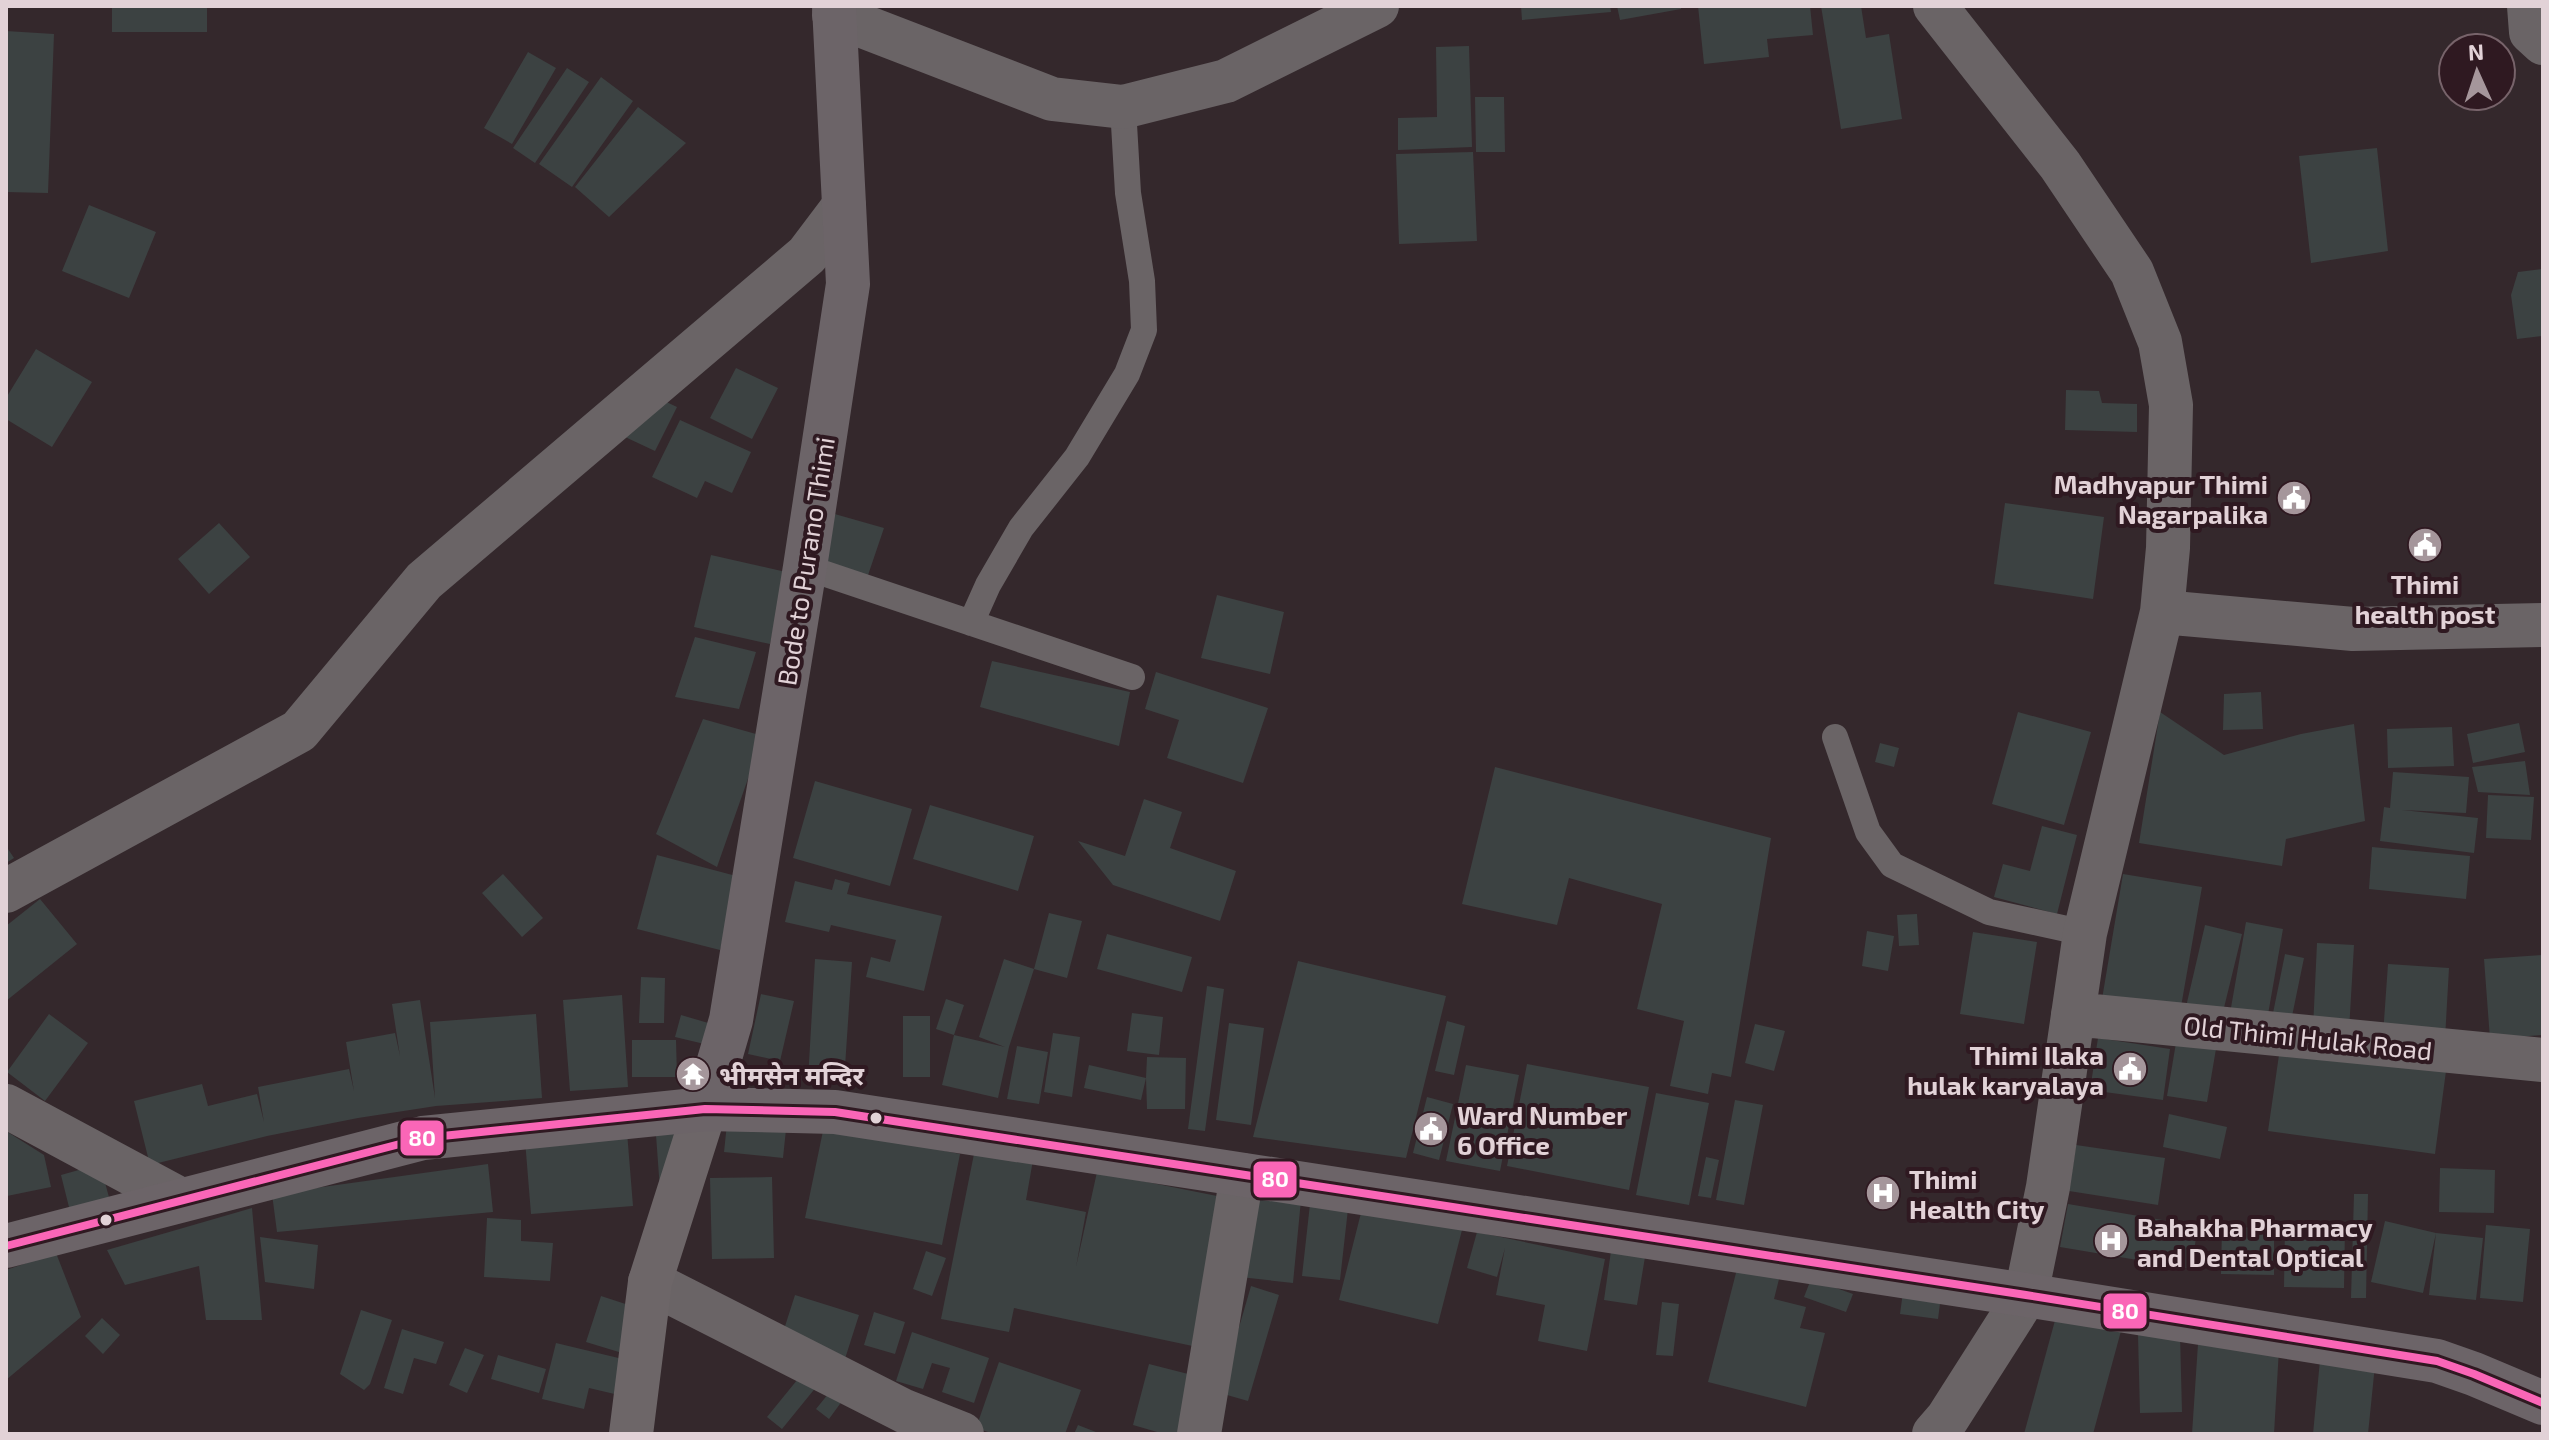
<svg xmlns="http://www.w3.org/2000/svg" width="2549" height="1440" font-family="'Exo 2','Noto Sans Devanagari',sans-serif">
<rect width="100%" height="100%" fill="#34282c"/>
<path fill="#3c4242" d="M 112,6 L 207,6 L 207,32 L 112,32 Z
M 1521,6 L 1610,6 L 1611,12 L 1522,20 Z
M 1617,6 L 1681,6 L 1681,9 L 1620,20 Z
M 1698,6 L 1810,6 L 1813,35 L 1767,39 L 1769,57 L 1704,64 Z
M 1821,6 L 1861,6 L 1866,38 L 1889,34 L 1902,119 L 1841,129 Z
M 6,31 L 54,34 L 48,193 L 6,192 Z
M 1469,46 L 1472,147 L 1398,150 L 1398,118 L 1437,117 L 1436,47 Z
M 528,52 L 556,68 L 512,144 L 484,128 Z
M 567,68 L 589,82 L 535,163 L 513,148 Z
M 601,77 L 633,101 L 572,187 L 539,164 Z
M 1475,97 L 1504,97 L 1505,152 L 1476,152 Z
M 638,107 L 686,143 L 609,217 L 575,187 Z
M 2377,148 L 2388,251 L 2311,263 L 2299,156 Z
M 1473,152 L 1477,241 L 1399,244 L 1396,154 Z
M 89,205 L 156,232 L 129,298 L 62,271 Z
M 2543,269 L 2543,336 L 2517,339 L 2511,295 L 2518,272 Z
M 36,349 L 92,382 L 52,447 L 6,419 L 6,398 Z
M 736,368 L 778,388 L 752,439 L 710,418 Z
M 2066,390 L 2099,391 L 2102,403 L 2137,404 L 2137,432 L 2065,430 Z
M 656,397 L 677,407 L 655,451 L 623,436 Z
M 680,420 L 751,452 L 732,493 L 705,481 L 697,498 L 652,477 Z
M 2005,503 L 2104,517 L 2093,599 L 1994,584 Z
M 817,509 L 884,528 L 865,584 L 808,565 Z
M 219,523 L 250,557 L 209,594 L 178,559 Z
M 711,555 L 786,572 L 770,644 L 694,627 Z
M 1217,595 L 1284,612 L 1270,674 L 1201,658 Z
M 695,637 L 756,652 L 739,709 L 675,697 Z
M 992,661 L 1130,692 L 1119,746 L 980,707 Z
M 1156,672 L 1268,708 L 1243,783 L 1167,758 L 1179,720 L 1145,709 Z
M 2261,692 L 2263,729 L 2223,730 L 2224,694 Z
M 2018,712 L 2091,732 L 2064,825 L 1992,804 Z
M 2160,712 L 2224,755 L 2301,734 L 2354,724 L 2365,821 L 2286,839 L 2282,866 L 2139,843 Z
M 703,719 L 763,736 L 717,867 L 656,834 Z
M 2519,723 L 2525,752 L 2473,763 L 2467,734 Z
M 2452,727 L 2454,766 L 2388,768 L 2387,729 Z
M 1880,743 L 1899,748 L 1894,767 L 1875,762 Z
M 2525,761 L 2530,795 L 2478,792 L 2472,767 Z
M 1495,767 L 1771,838 L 1731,1077 L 1712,1073 L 1708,1094 L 1670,1086 L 1684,1021 L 1637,1009 L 1662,904 L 1569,878 L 1557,925 L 1462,904 Z
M 2393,772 L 2469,777 L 2466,813 L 2402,810 L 2478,818 L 2474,853 L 2380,841 L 2384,807 L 2390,808 Z
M 815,781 L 912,809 L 890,886 L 793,858 Z
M 2488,795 L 2534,797 L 2531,840 L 2486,838 Z
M 1144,799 L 1182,812 L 1170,848 L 1236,871 L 1220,921 L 1113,885 L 1078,841 L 1125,856 Z
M 930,805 L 1034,836 L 1018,891 L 913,859 Z
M 2042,826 L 2077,835 L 2057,914 L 1994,897 L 2003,864 L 2030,871 Z
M 6,846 L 14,858 L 6,863 Z
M 2372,847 L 2470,856 L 2466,899 L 2369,889 Z
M 657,855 L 740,877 L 720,950 L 637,929 Z
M 503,874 L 543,918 L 522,937 L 482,893 Z
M 2123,874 L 2202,887 L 2179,1018 L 2101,1005 Z
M 835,879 L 850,883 L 847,894 L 942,916 L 924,991 L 866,977 L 871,957 L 890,962 L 896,940 L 831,925 L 829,932 L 785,922 L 795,881 L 832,890 Z
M 40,899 L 77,944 L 6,1001 L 6,926 Z
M 1049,913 L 1082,921 L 1067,978 L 1034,969 Z
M 1917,914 L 1919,945 L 1899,946 L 1897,915 Z
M 2246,922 L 2283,929 L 2266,1026 L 2229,1019 Z
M 2205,925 L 2242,934 L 2221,1020 L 2185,1011 Z
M 1867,931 L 1894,936 L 1888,971 L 1862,966 Z
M 1973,932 L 2037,942 L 2024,1024 L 1960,1014 Z
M 1107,934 L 1192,957 L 1182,992 L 1097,969 Z
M 2317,943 L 2354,945 L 2349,1031 L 2313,1029 Z
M 2285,954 L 2304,958 L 2290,1026 L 2271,1023 Z
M 2543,955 L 2543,1035 L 2490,1039 L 2484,959 Z
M 815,959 L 852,962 L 844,1082 L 808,1080 Z
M 1004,959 L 1034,969 L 1009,1047 L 998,1098 L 942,1085 L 954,1035 L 936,1029 L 946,999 L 964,1005 L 954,1035 L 1005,1047 L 979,1037 Z
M 1298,961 L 1446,996 L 1406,1158 L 1253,1137 Z
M 2388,964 L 2449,968 L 2445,1039 L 2383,1035 Z
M 641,977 L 665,978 L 664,1023 L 639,1023 Z
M 1207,986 L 1224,989 L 1205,1131 L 1188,1129 Z
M 761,994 L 794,1001 L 780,1061 L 748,1054 Z
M 622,995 L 628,1087 L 570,1091 L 563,1000 Z
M 420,1000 L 435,1098 L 430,1022 L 536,1014 L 542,1098 L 436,1106 L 358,1118 L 267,1136 L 150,1165 L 134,1101 L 202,1084 L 208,1106 L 257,1094 L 264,1122 L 258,1087 L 349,1069 L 354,1091 L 346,1042 L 395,1033 L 400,1056 L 392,1004 Z
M 1132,1013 L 1163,1017 L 1159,1055 L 1127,1051 Z
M 49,1014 L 88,1043 L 45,1101 L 7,1072 Z
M 681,1015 L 722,1027 L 717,1047 L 675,1037 Z
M 903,1016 L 930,1016 L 930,1077 L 903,1077 Z
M 1447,1021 L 1465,1026 L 1454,1075 L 1435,1071 Z
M 1229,1023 L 1264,1028 L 1251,1125 L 1216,1120 Z
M 1755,1024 L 1785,1031 L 1774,1071 L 1745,1063 Z
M 1053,1033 L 1080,1037 L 1072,1097 L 1044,1092 Z
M 2177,1037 L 2217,1043 L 2207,1102 L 2167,1096 Z
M 2098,1038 L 2170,1049 L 2163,1100 L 2090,1090 Z
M 632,1040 L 676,1040 L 677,1077 L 632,1077 Z
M 1017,1046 L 1048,1052 L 1039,1104 L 1007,1099 Z
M 2280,1048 L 2446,1071 L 2435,1154 L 2268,1131 Z
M 1147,1057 L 1186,1058 L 1185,1109 L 1147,1109 L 1146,1078 L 1141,1100 L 1084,1088 L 1089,1065 L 1146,1078 Z
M 1527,1064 L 1649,1087 L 1629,1190 L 1507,1166 Z
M 1466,1065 L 1519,1075 L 1500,1171 L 1446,1161 Z
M 1656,1093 L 1709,1103 L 1689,1205 L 1636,1195 Z
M 1427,1097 L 1453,1104 L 1439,1160 L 1413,1153 Z
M 1735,1100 L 1763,1105 L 1744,1205 L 1716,1200 Z
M 728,1114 L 787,1120 L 783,1158 L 724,1152 Z
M 2169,1114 L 2227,1127 L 2220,1159 L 2163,1147 Z
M 673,1119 L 677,1189 L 660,1190 L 655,1121 Z
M 824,1126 L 960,1154 L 942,1245 L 805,1218 Z
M 6,1131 L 44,1155 L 51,1187 L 7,1196 Z
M 627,1132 L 633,1206 L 531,1214 L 525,1140 Z
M 2076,1145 L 2165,1158 L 2158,1205 L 2069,1191 Z
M 975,1149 L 1033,1160 L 1026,1200 L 1086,1212 L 1076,1267 L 1097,1172 L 1232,1199 L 1202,1348 L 1014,1308 L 1009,1332 L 941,1319 Z
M 1706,1157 L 1719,1160 L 1711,1198 L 1698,1196 Z
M 100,1164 L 110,1201 L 70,1211 L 61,1175 Z
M 488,1164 L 493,1212 L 277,1232 L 272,1194 Z
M 2440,1168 L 2495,1170 L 2494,1213 L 2439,1212 Z
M 772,1177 L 774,1258 L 712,1259 L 710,1178 Z
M 2354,1194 L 2368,1194 L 2366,1298 L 2351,1298 Z
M 1248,1195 L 1301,1200 L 1293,1283 L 1240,1277 Z
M 1310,1204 L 1348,1209 L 1340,1280 L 1302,1276 Z
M 2068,1204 L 2198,1226 L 2191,1269 L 2060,1247 Z
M 1363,1205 L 1462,1230 L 1438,1324 L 1339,1300 Z
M 252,1208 L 262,1320 L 206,1320 L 199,1266 L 125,1285 L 107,1250 Z
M 487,1218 L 521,1220 L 521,1241 L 553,1243 L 550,1281 L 484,1277 Z
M 2385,1221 L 2436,1233 L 2483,1238 L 2476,1300 L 2429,1295 L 2436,1233 L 2423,1293 L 2371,1282 Z
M 2285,1225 L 2345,1226 L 2344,1288 L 2284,1287 Z
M 2486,1225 L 2530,1229 L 2523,1302 L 2480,1298 Z
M 2222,1227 L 2274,1228 L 2274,1275 L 2221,1274 Z
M 1477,1232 L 1605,1259 L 1587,1351 L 1538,1341 L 1545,1305 L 1496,1295 L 1505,1248 L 1497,1277 L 1467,1268 Z
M 260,1237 L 318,1245 L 314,1289 L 265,1282 Z
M 926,1251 L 946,1258 L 932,1296 L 913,1289 Z
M 1611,1251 L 1645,1257 L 1637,1305 L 1604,1300 Z
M 56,1253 L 81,1317 L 6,1380 L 6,1270 Z
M 1737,1269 L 1779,1279 L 1774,1299 L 1806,1307 L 1800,1328 L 1825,1333 L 1806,1407 L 1708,1382 Z
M 1811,1279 L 1853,1294 L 1846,1312 L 1804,1297 Z
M 1251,1286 L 1279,1295 L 1248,1401 L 1220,1393 Z
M 1903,1292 L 1941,1296 L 1938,1319 L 1900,1314 Z
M 795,1295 L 859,1315 L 843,1365 L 779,1345 Z
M 601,1296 L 647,1311 L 632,1356 L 586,1342 Z
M 1662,1302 L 1679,1304 L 1673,1356 L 1656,1355 Z
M 361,1310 L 392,1320 L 370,1384 L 364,1390 L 340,1374 Z
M 874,1312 L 905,1322 L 895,1354 L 864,1345 Z
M 2057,1313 L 2121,1331 L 2093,1434 L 2024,1434 Z
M 102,1318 L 120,1335 L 103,1354 L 85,1336 Z
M 402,1329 L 444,1342 L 436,1364 L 414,1358 L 403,1394 L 384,1388 Z
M 912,1332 L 989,1358 L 974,1403 L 942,1392 L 950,1368 L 932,1363 L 923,1389 L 896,1381 Z
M 2180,1334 L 2182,1412 L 2140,1413 L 2138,1335 Z
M 556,1343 L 631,1361 L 623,1396 L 589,1388 L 584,1409 L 542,1399 Z
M 2198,1344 L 2279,1349 L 2274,1434 L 2192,1434 Z
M 465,1348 L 484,1355 L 467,1393 L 449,1385 Z
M 498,1355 L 546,1369 L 539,1393 L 491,1379 Z
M 2320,1360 L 2375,1365 L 2368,1434 L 2313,1434 Z
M 999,1362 L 1081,1390 L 1065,1434 L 994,1434 L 976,1428 Z
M 1149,1364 L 1196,1376 L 1180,1434 L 1164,1434 L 1133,1425 Z
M 802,1374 L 817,1386 L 782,1429 L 767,1417 Z
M 833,1388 L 845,1397 L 829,1419 L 816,1409 Z
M 1078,1425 L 1101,1434 L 1074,1434 Z"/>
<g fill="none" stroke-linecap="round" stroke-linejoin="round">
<path stroke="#6a6466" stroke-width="26" d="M 805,567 L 1132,677
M 971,623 L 988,585 L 1021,528 L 1077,457 L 1127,374 L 1144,330 L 1142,281 L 1128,193 L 1123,107
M 1835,737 L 1868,832 L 1892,865 L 1989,912 L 2085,933"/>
<path stroke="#6a6466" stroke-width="44" d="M 2529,6 L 2531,32 L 2543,43
M 834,15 L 1052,99 L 1123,107 L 1226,81 L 1377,6
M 2162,612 L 2353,629 L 2543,625
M 6,891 L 299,731 L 424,581 L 807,255 L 844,206
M 2073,1014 L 2543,1060
M 6,1106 L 181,1200
M 650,1282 L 904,1411 L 962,1434
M 1199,1434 L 1242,1175
M 1934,1434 L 1947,1419 L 2026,1295 L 2048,1187 L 2085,933 L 2162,612 L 2168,548 L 2171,405 L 2160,342 L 2132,272 L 2060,165 L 1935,6"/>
<path stroke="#6d6668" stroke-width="44" d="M 631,1434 L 650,1282 L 705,1109"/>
<path stroke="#6c6468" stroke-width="44" d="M 705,1109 L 731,1020 L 805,567 L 848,284 L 834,6
M 6,1246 L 423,1138 L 705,1109 L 835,1112 L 2026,1295 L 2437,1361 L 2474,1374 L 2543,1403"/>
<g stroke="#2f1921" stroke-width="14">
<path id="bus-1" d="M 6,1246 L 423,1138 L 705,1109 L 835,1112 L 2026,1295 L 2437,1361 L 2474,1374 L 2543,1403"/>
</g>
<use href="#bus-1" stroke="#fa66b7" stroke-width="8"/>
</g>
<defs>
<g id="civic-disc" transform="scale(1.8)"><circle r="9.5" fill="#a5969b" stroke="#2f1921"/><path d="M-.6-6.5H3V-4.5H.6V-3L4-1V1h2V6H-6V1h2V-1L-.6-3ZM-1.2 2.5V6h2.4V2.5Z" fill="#fff"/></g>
<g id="temple-disc" transform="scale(1.8)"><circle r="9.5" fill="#a5969b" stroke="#2f1921"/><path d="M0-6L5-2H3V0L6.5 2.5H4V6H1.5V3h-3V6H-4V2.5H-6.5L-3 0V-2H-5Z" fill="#fff"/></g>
<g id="hospital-disc" transform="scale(1.8)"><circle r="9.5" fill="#a5969b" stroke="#2f1921"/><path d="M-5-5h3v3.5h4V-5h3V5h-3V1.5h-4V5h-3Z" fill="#fff"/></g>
</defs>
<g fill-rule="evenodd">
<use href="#civic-disc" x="2294" y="498"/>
<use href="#civic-disc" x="2425" y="545"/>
<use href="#civic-disc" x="2130" y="1069"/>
<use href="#temple-disc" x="693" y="1074"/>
<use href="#civic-disc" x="1431" y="1129"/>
<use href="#hospital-disc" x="1883" y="1193"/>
<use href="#hospital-disc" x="2111" y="1241"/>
</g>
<g fill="#e2d2d7" stroke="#2f1921" stroke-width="3">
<circle cx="876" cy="1118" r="7"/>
<circle cx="106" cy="1220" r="7"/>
</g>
<g text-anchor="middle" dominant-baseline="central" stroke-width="8" stroke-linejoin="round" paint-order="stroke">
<g font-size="26" font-weight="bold" fill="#e2d2d7" stroke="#2f1921" text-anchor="start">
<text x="2268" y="483" text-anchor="end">Madhyapur Thimi<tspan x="2268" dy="30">Nagarpalika</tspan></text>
<text x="2425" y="583" text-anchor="middle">Thimi<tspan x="2425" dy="30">health post</tspan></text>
<text x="2104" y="1054" text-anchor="end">Thimi Ilaka<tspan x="2104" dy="30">hulak karyalaya</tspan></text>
<text x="719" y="1074">भीमसेन मन्दिर</text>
<text x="1457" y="1114">Ward Number<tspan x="1457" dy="30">6 Office</tspan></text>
<text x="1909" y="1178">Thimi<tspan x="1909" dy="30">Health City</tspan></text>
<text x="2137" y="1226">Bahakha Pharmacy<tspan x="2137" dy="30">and Dental Optical</tspan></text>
</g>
<g font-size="26" fill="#e2d2d7" stroke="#2f1921">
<text transform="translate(805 561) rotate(-81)">Bode to Purano Thimi</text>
<text transform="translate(2308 1037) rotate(6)">Old Thimi Hulak Road</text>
</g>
</g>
<g stroke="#2f1921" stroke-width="3">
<rect x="399" y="1119" width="46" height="38" rx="8" fill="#fa66b7"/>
<rect x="1252" y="1160" width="46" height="39" rx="8" fill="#fa66b7"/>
<rect x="2102" y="1292" width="46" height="38" rx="8" fill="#fa66b7"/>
</g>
<g font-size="22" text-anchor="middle" font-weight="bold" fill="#fff">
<text x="422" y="1146">80</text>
<text x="1275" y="1187">80</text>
<text x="2125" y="1319">80</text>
</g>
<rect width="2549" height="1440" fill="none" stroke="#e2d2d7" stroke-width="16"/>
<g transform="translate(2477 72) rotate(357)"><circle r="38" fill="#2f1921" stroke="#77636a" stroke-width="2"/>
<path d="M0-6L14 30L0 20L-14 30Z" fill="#a5969b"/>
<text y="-12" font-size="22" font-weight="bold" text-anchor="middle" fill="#e2d2d7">N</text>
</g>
</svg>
